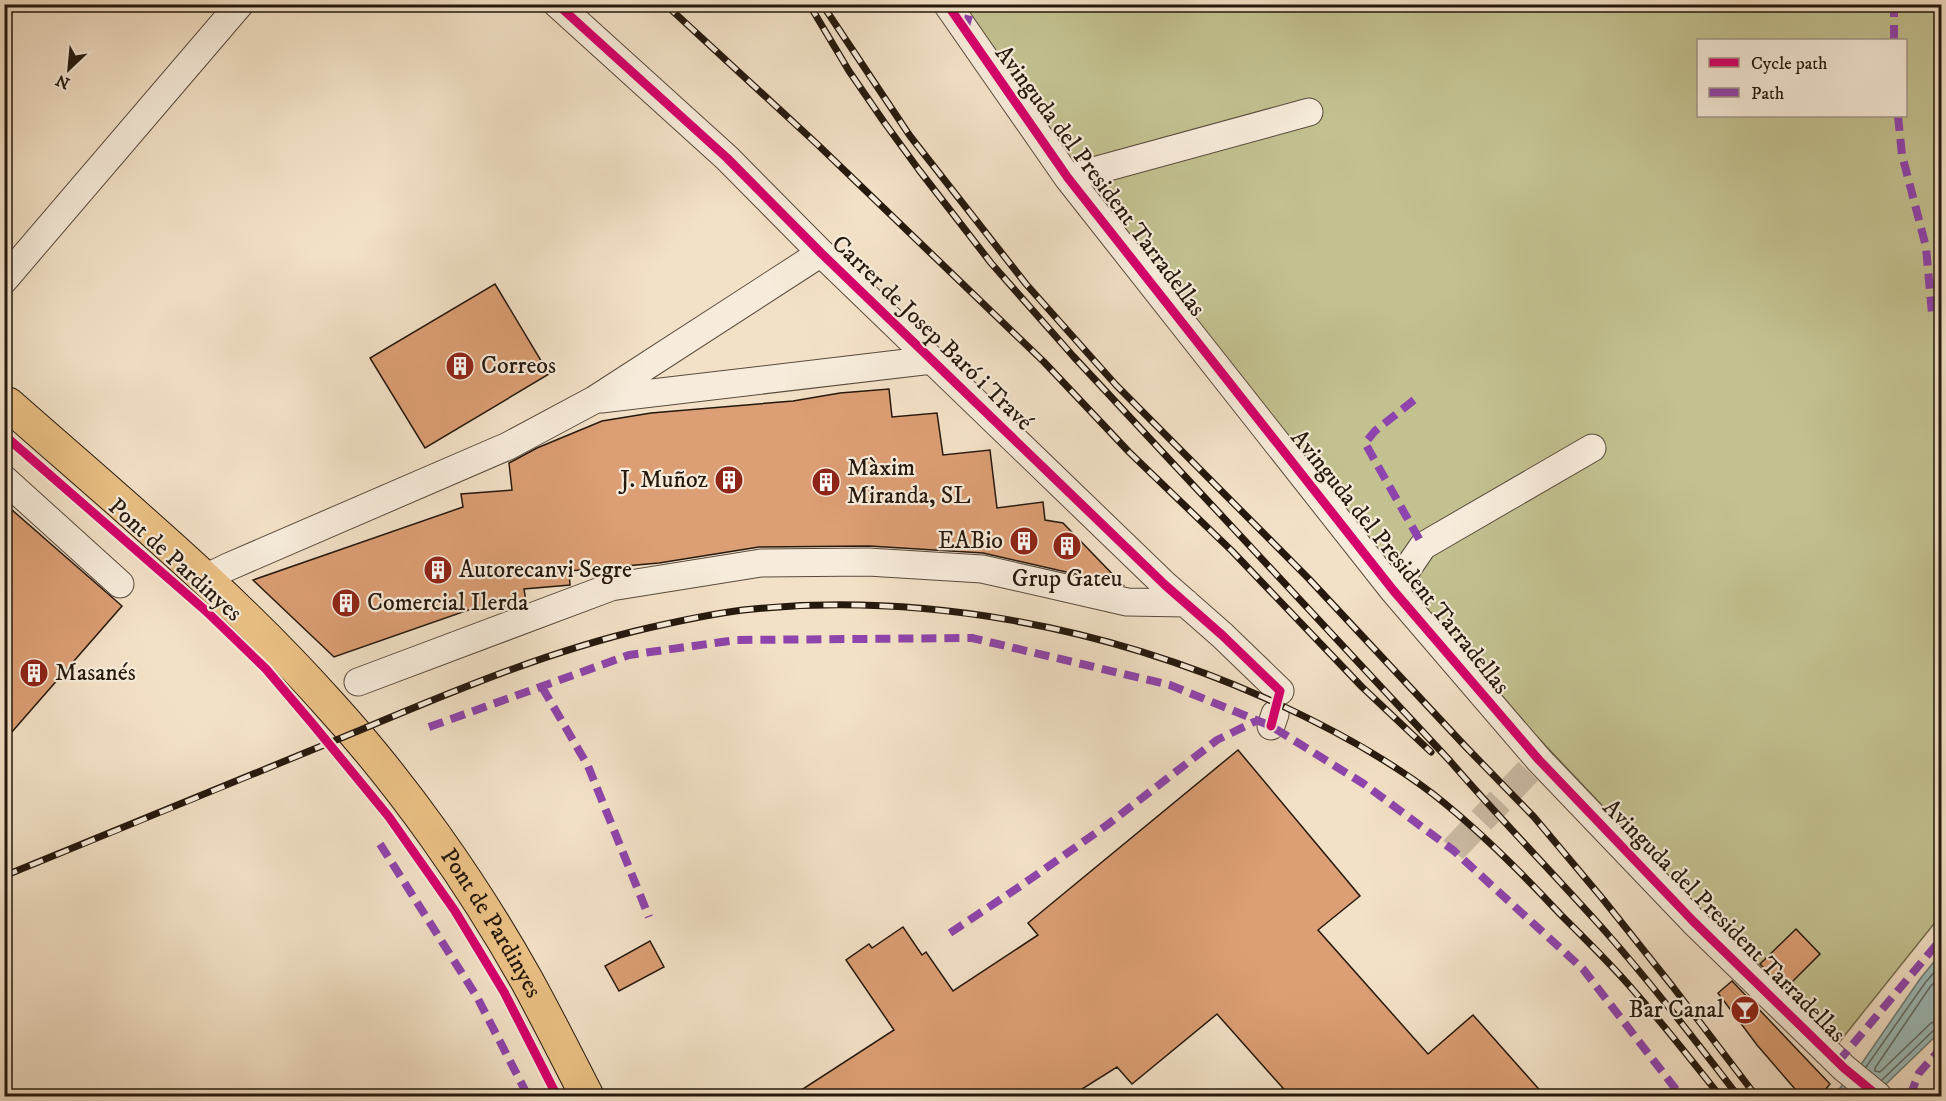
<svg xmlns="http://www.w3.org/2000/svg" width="1946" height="1101" font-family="'IM FELL DW Pica',serif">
<rect width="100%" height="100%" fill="#f3e1c7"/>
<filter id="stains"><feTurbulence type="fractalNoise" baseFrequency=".00333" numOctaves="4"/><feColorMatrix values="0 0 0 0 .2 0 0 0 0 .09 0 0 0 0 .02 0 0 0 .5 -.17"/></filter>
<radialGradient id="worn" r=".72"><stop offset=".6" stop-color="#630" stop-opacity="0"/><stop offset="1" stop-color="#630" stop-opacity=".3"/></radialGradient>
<path fill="#c3c190" stroke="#746c4e" stroke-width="1.5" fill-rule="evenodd" d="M 959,5 L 1941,5 L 1941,915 L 1833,1050 L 1459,654 L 1142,259 ZM 1698,40 L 1906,40 L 1906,116 L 1698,116 Z"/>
<path fill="#9cbcba" stroke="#6c7a75" stroke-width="1.5" d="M 1941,953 L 1941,1031 L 1886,1084 L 1876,1096 L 1833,1096 L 1862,1063 L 1920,979 Z"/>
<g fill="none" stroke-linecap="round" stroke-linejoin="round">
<path stroke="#606a64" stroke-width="1.5" d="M 1942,974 L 1930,987 L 1875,1068 L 1875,1071 L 1880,1072 L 1931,1023 L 1942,1020
M 1866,1067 L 1925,983 L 1942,963
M 1882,1080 L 1935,1029 L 1942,1028"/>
</g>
<path fill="#dc9e74" stroke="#25180d" stroke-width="1.5" d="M 495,284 L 549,374 L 425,448 L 370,358 Z
M 889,389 L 892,417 L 937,413 L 943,455 L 990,450 L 997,508 L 1043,502 L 1045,520 L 1063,523 L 1123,585 L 983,553 L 869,546 L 759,547 L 659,563 L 569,571 L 570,585 L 524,589 L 526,602 L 518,605 L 474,608 L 334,657 L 253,580 L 463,507 L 461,494 L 512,490 L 509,463 L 537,448 L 602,421 L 651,413 L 793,401 L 840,393 Z
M 4,503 L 122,606 L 4,741 Z
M 1238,750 L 1360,896 L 1318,930 L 1428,1054 L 1473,1015 L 1545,1096 L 1290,1096 L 1217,1014 L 1132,1084 L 1117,1067 L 1071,1096 L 792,1096 L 894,1030 L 846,960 L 869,944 L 872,948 L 903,927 L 922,955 L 926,952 L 953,991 L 1038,935 L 1028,923 Z
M 1796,929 L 1820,954 L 1785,989 L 1760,964 Z
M 650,941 L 664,967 L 619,991 L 605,966 Z
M 1732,981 L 1830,1084 L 1820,1096 L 1801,1096 L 1757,1045 L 1718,993 Z"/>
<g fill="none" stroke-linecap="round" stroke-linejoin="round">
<path stroke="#cab9a2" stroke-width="27" stroke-dasharray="27 14" stroke-linecap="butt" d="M 1453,850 L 1539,760"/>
<g stroke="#584a3c" stroke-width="29">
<path id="minor" d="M 557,4 L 727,158 L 821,253 L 1165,585 L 1222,635 L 1280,691
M 947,4 L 1068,178 L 1393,590 L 1539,760 L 1693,921 L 1844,1068 L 1878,1096
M 1068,178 L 1309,112
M 4,280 L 240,4
M 601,399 L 932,360
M 4,479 L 120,584
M 205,578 L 228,567 L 508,446 L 594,400 L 821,253
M 1393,590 L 1423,546 L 1592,448
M 358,682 L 611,587 L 761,563 L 868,562 L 982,569 L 1127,602 L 1186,603
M 1271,726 L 1275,714"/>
</g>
<g stroke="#25180d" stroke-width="35">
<g id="major">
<path id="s1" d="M 4,403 L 8,404 C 118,501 232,595 329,704 C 403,785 472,883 526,979 C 547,1017 567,1057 587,1096"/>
</g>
</g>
<use href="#minor" stroke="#f7ecdb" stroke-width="27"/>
<use href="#major" stroke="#eac084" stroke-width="33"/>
<g stroke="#25180d" stroke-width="7">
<path id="rail" d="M 665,4 L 817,144 L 1044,362 L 1129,452 L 1232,551 L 1362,687 L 1431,752
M 809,4 L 849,71 L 884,122 L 919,170 L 991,263 L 1073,356 L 1450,761 C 1500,819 1553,873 1604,930 C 1651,983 1695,1040 1738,1096
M 822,4 L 910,136 L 1026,284 L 1116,385 L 1309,579 L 1465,746 L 1534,817 L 1602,898 L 1673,987 L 1756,1096
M 4,876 C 118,830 232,783 346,736 C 444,695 544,652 648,628 C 679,621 711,614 743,610 C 919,591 1103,626 1265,698 C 1323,724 1382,755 1433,794 C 1479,830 1520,871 1560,914 C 1585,939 1611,964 1634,991 C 1664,1025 1692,1061 1720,1096"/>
</g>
<use href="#rail" stroke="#f7ecdb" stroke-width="4.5" stroke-dasharray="14" stroke-linecap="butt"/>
<path stroke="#8e44ad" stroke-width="8" stroke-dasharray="15 8" stroke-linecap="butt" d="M 965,30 L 972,4
M 1894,40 L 1894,4
M 1898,116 L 1902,155 L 1926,247 L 1932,314
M 1414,400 L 1375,431 L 1365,443 L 1423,546
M 542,687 L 588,766 L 649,917
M 429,727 L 629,655 L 736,640 L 972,638 L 1170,685 L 1271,726 L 1364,784 L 1453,850 L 1583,969 L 1681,1096
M 380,844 L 477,997 L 528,1096
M 950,933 L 1022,885 L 1107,825 L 1217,740 L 1258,720
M 1838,1062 L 1942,938
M 1910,1096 L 1919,1073 L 1942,1047"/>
<g stroke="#f7ecdb" stroke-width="13">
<path id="cycleway" d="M 557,4 L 727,158 L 821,253 L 1165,585 L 1222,635 L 1280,691 L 1271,726
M 947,4 L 1068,178 L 1393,590 L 1539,760 L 1693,921 L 1844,1068 L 1878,1096
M 4,435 L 206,611 L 266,669 L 311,722 L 389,817 L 455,911 L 504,992 L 557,1096"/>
</g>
<use href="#cycleway" stroke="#d6006c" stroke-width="9"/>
</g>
<defs>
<g id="building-disc" transform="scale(1.5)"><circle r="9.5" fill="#8f2418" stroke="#f7ecdb"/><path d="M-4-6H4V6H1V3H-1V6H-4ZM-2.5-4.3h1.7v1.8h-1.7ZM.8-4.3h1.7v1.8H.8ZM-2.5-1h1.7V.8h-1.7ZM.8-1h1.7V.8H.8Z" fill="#fff"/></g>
<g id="bar-disc" transform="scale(1.5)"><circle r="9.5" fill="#8f2418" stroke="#f7ecdb"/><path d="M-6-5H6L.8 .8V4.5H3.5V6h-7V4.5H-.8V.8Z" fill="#fff"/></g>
</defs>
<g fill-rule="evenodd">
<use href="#building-disc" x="460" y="366"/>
<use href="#building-disc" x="729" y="480"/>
<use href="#building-disc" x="826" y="482"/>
<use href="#building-disc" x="1024" y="541"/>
<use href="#building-disc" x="1067" y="546"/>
<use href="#building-disc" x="438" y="570"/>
<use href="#building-disc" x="346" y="603"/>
<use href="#building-disc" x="34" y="673"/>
<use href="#bar-disc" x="1745" y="1010"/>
</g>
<g text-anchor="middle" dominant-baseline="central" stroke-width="4.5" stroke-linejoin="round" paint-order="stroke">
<g font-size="24" fill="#25180d" stroke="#f7ecdb">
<text transform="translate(1100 181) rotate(53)">Avinguda del President Tarradellas</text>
<text transform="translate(932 333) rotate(44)">Carrer de Josep Baró i Travé</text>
<text transform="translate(175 560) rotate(42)">Pont de Pardinyes</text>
<text transform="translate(1400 562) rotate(51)">Avinguda del President Tarradellas</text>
<text transform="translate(1724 921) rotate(45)">Avinguda del President Tarradellas</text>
<text stroke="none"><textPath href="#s1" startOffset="717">Pont de Pardinyes</textPath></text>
</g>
<g font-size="24" fill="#25180d" stroke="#f7ecdb" text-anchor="start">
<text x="481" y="366">Correos</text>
<text x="847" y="468">Màxim<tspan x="847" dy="28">Miranda, SL</tspan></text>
<text x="708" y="480" text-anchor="end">J. Muñoz</text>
<text x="1003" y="541" text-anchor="end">EABio</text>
<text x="459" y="570">Autorecanvi Segre</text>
<text x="1067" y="579" text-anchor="middle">Grup Gateu</text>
<text x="367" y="603">Comercial Ilerda</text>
<text x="55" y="673">Masanés</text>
<text x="1724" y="1010" text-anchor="end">Bar Canal</text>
</g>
</g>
<rect width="1946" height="1101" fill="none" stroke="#f3e1c7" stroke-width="24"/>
<rect x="6" y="6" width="1934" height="1089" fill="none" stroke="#25180d" stroke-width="3"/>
<rect x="12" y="12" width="1922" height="1077" fill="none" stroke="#25180d" stroke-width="1.5"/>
<rect x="1697" y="39" width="210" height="78" fill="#f7ecdb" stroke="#a39789" stroke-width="1.5"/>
<rect x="1709" y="58" width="30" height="9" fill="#d6006c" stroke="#a39789" stroke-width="1.5"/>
<text x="1751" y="69" font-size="18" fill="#25180d">Cycle path</text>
<rect x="1709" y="88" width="30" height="9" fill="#8e44ad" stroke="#a39789" stroke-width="1.5"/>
<text x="1751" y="99" font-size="18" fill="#25180d">Path</text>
<g transform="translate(69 69) rotate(206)" stroke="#f7ecdb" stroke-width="4.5" paint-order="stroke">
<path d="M0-4.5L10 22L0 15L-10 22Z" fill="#25180d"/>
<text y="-9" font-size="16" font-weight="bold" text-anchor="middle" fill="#25180d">N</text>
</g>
<rect width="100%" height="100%" filter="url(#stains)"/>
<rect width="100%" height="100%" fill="url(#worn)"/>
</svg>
